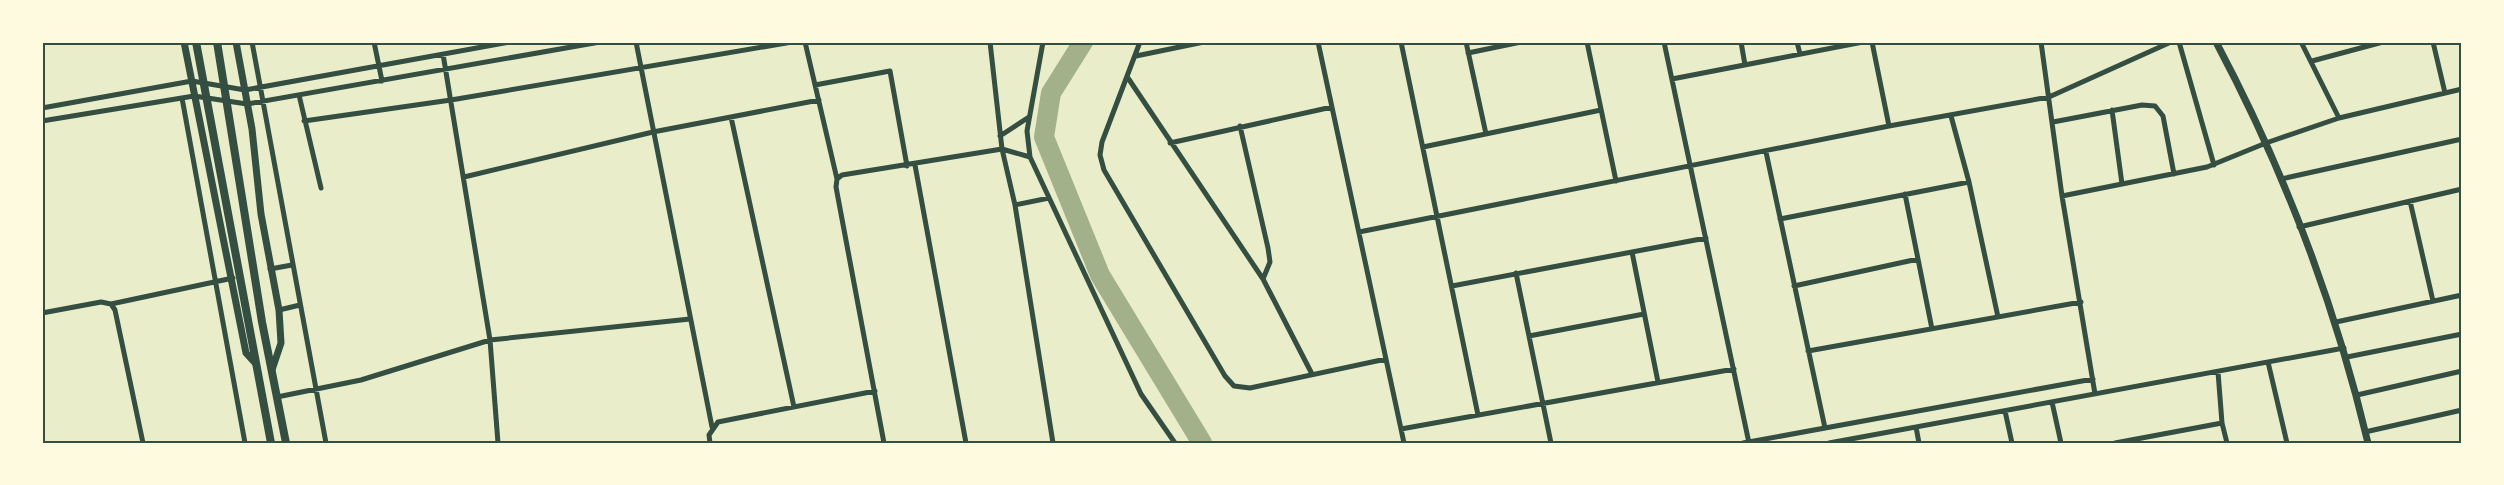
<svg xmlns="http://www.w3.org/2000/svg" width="2504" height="485" font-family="Commissioner,sans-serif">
<rect width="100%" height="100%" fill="#e9edc9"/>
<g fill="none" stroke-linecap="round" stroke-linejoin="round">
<path stroke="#a3b18a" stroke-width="20" d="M 1083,42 L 1051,93 L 1044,137 L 1100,275 L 1202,443"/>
<path stroke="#344e41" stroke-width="5" d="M 252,42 L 326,443
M 374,42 L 382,81
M 636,42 L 712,427
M 805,42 L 837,179
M 990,42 L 1002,149 L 1015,205 L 1053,443
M 1043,42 L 1027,131 L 1030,157 L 1141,394 L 1175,443
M 1140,42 L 1102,142 L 1100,155 L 1104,170 L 1225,376 L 1234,386 L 1250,388 L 1386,359
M 1318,42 L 1404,443
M 1401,42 L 1478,415
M 1466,42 L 1486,134
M 1587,42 L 1616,181
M 1664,42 L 1749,443
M 1741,42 L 1745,65
M 1797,42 L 1800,54
M 1872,42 L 1889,126
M 2041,42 L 2062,196 L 2095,394
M 2179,42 L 2214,165
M 2301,42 L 2339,118
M 2433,42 L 2445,93
M 1468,53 L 1521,42
M 443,54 L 490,340 L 498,443
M 1136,56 L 1204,42
M 2312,61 L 2383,42
M 1128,78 L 1263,279 L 1312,374
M 1672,79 L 1863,42
M 815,85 L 890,71 L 907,166
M 299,95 L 321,188
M 182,98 L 245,443
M 42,108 L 192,81 L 245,90 L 510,42
M 2112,110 L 2122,184
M 1951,116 L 1969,182 L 1998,317
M 731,117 L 794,407
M 42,121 L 194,96 L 247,104 L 600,42
M 304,121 L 451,100 L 792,42
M 2053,122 L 2142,105 L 2155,106 L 2163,116 L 2174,174
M 1240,126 L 1268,248 L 1270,262 L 1263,279
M 1000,136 L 1029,117
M 1170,143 L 1332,107
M 1423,147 L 1601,110
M 1766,152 L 1825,428
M 915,165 L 966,443
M 464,177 L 653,132 L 819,100
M 2281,179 L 2462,139
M 1905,194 L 1932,329
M 2062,196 L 2207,167 L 2266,143 L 2339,118 L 2462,89
M 2410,201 L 2433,301
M 1015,205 L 1049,198
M 1780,219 L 1969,182
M 2299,227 L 2462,189
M 1359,232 L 1889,126 L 2049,97 L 2171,42
M 1632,252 L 1658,382
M 270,269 L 292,265
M 1516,273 L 1551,443
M 1452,286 L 1706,238
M 1794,286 L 1918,259
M 111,304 L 233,278
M 279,310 L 300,305
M 42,313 L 101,302 L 111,304 L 115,310 L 143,443
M 2336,322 L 2462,295
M 1529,336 L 1644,314
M 1808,351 L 2081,302
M 2347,357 L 2462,334
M 2268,362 L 2287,443
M 2218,372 L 2222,423 L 2227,443
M 2357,395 L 2462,371
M 277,397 L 361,380 L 490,340 L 690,319
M 2052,402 L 2061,443
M 2005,411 L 2012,443
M 1916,427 L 1919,443
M 1401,429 L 1734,369
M 2365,432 L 2462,410
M 42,441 L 42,443
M 710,443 L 709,435 L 718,422 L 875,391
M 884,443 L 836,187 L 837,179 L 842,175 L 1002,149 L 1030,157
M 1743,443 L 2093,379
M 1829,443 L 2344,348
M 2115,443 L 2222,423"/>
<path stroke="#344e41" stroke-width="7" d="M 184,42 L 246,353 L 256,364
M 236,42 L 252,129 L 261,214 L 279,310 L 281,343 L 272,370
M 2216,42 C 2283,168 2335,304 2368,443"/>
<path stroke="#344e41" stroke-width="8" d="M 196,42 L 271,443
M 217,42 L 262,322 L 286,443"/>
</g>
<rect width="2504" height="485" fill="none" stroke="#fefae0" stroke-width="87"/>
<rect x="44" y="44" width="2416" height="398" fill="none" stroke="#344e41" stroke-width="2"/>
</svg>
